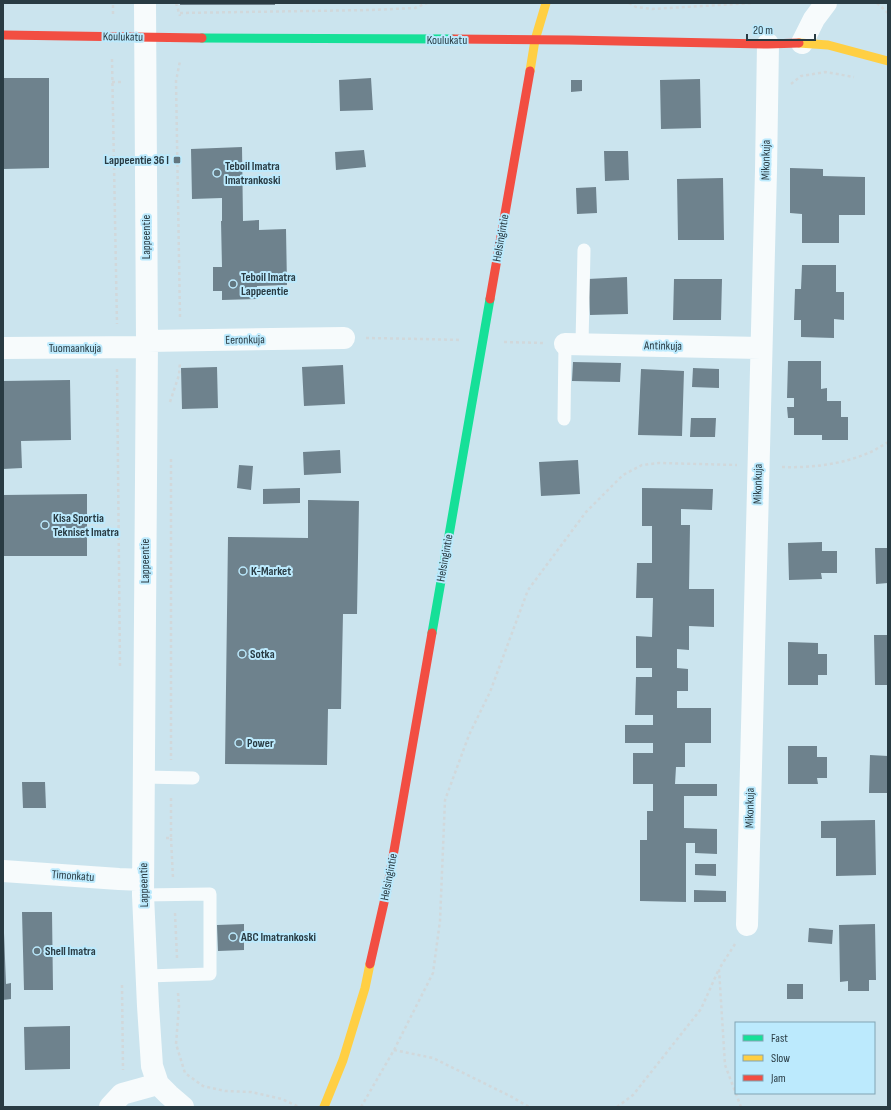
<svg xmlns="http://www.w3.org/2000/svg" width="891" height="1110" font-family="'Sofia Sans Condensed',sans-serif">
<rect width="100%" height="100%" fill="#cbe4ee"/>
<path fill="#6e828d" d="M 180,3 L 275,3 L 275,5 L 180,5 Z
M 3,78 L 49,78 L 49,168 L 3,169 Z
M 371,78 L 373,110 L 340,111 L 339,80 Z
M 700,79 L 701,128 L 661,129 L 660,80 Z
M 571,80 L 582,80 L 582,91 L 571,92 Z
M 242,147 L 243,221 L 259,220 L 259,230 L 286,229 L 287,285 L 257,286 L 257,299 L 222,300 L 222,291 L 213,291 L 213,267 L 222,267 L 221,221 L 222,221 L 222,198 L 192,199 L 191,149 Z
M 364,150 L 366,167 L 336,170 L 335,152 Z
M 604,151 L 628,151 L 629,180 L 605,181 Z
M 790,168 L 823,169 L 823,176 L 865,177 L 865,215 L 839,215 L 839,243 L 802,243 L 802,214 L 790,213 Z
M 723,178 L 724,240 L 678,240 L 677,179 Z
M 596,187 L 597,213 L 577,214 L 576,188 Z
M 802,265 L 836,265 L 836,292 L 844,292 L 844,320 L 834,319 L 834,338 L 801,337 L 801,320 L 794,320 L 795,289 L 801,289 Z
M 627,277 L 628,314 L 590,315 L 588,279 Z
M 674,279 L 722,279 L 721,320 L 673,320 Z
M 788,361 L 821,361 L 821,389 L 827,388 L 827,401 L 841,401 L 841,417 L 848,417 L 848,440 L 822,440 L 822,435 L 794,435 L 794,418 L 788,418 L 787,407 L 794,407 L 794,398 L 787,398 Z
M 573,362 L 621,363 L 620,382 L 572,381 Z
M 343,365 L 345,404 L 304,406 L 302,367 Z
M 217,367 L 218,408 L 182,409 L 181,368 Z
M 693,368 L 719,369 L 719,388 L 692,387 Z
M 641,369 L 684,371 L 682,436 L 638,435 Z
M 70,380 L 71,440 L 21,441 L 22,468 L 3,469 L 3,381 Z
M 691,418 L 716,418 L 715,437 L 690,437 Z
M 340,450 L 341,473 L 304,475 L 303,452 Z
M 578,460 L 580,494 L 541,496 L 539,462 Z
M 239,465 L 253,466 L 251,490 L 237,488 Z
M 300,488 L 300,503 L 263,504 L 263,489 Z
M 642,488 L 713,489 L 712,510 L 681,509 L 681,525 L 690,525 L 689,589 L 714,589 L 714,627 L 689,626 L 689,650 L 677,649 L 677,668 L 688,669 L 688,691 L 677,691 L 677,708 L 711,708 L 711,743 L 685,743 L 685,767 L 676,767 L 675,784 L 717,784 L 717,796 L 684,796 L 684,828 L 717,829 L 717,854 L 695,853 L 695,843 L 686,843 L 686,902 L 640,901 L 640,840 L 647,840 L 647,811 L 653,811 L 653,784 L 633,784 L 633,753 L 653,753 L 653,743 L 625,743 L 625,725 L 653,725 L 653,715 L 635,715 L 636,677 L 652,677 L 652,668 L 636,668 L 636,636 L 652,637 L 653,598 L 636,598 L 637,563 L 652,563 L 652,526 L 642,526 Z
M 87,494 L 87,556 L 3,556 L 3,495 Z
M 308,500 L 359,501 L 357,614 L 343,614 L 341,709 L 328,709 L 327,765 L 225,764 L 228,537 L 308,538 Z
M 822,542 L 822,551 L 837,551 L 837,573 L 821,573 L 822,579 L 789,580 L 788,543 Z
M 875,548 L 888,548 L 888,583 L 876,584 Z
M 874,635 L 888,635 L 888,685 L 875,685 Z
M 788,642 L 818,643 L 818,654 L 827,654 L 827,675 L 818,675 L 818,685 L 788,685 Z
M 788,746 L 817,746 L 817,757 L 827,757 L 827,778 L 817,778 L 818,784 L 788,784 Z
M 870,755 L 888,756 L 888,793 L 869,793 Z
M 22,782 L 45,782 L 46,808 L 23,808 Z
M 875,820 L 876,875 L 836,876 L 836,838 L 821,838 L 821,821 Z
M 695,864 L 716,864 L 716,876 L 695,875 Z
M 694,890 L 726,891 L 726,902 L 694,902 Z
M 22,912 L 52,912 L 53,990 L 24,990 Z
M 244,924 L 244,950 L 218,951 L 217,925 Z
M 875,924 L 876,980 L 869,980 L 869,991 L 848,991 L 848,981 L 840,982 L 839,925 Z
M 809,928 L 833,930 L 832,944 L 808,942 Z
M 3,933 L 4,933 L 6,984 L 11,983 L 11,999 L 3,1000 Z
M 787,984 L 803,984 L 803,999 L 787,999 Z
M 70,1026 L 70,1069 L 25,1070 L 24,1027 Z"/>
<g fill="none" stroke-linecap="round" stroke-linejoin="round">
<path stroke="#d1d8db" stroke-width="2.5" stroke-dasharray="3 3" stroke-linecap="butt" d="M 176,3 L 180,16
M 629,3 L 636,7 L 652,9 L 753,3
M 877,3 L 888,13
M 180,13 L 371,10 L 415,8 L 427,3
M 113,14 L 113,3
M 112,59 L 117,324
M 112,82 L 124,82
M 791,84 L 801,76 L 825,72 L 854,77
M 180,317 L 176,81 L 180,61
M 366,338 L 423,339 L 461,340
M 504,342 L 543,343
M 117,369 L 120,666
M 170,402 L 179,375 L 180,362
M 171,459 L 171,760
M 782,467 C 814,468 846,464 875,450 C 879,447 884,445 888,442
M 166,838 L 171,838 L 171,795
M 171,838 L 173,878
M 175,913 L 177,958
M 735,944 L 719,969 L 725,1065 L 741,1107
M 122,985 L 123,1070
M 178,993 L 179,1006 L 176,1044 L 185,1073 L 203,1086 L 225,1091 L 251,1092 L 282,1099 L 299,1107
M 394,1050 L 433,1058 L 510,1096 L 529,1107
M 361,1107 L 394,1050 L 433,973 L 440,921 L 445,800 L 469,735 L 490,692 L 528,590 L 586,512 L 623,475 L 642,465 L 659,463 L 737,465
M 617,1107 L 633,1095 L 701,1009 L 718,971"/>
<path stroke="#f7fbfc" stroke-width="13" d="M 582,344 L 584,250
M 564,419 L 565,344
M 143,777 L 193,778
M 143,895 L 210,894 L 210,974 L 147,976"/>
<path stroke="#f7fbfc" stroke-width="22" d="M 145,3 L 147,341 L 143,895 L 148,1006 L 152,1066 L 158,1084 L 169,1095 L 183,1107
M 802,43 L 814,19 L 826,3
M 147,341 L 344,338
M 565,344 L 761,348
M 3,348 L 146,347
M 3,871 L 119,879 L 143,880
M 747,925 L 766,171 L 768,44
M 110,1107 L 122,1094 L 158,1084"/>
<path stroke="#16e098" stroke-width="9" d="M 202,38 L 453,39
M 432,633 L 490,299"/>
<path stroke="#ffcf43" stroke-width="9" d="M 799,43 L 828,45 L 888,61
M 530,71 L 535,40 L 546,3
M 324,1107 L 343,1060 L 365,988 L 370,964"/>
<path stroke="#f24e42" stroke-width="9" d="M 3,35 L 202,38
M 453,39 L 569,40 L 768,44 L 799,43
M 490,299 L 530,71
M 370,964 L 388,885 L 432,633"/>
</g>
<g fill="#62767f" stroke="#bceafd" stroke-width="1.5">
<rect x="173" y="156" width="8" height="8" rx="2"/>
<circle cx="217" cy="173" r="4"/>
<circle cx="233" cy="284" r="4"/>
<circle cx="45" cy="525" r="4"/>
<circle cx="243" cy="571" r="4"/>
<circle cx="242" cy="654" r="4"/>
<circle cx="239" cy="743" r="4"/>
<circle cx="233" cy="937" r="4"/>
<circle cx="37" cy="951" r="4"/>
</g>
<g text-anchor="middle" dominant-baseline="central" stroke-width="4" stroke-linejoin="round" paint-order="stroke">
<g font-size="12" fill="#293b43" stroke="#bceafd">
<text transform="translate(123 37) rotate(1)">Koulukatu</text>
<text x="447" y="40">Koulukatu</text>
<text transform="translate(766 160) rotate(-89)">Mikonkuja</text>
<text transform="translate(146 237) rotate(-90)">Lappeentie</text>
<text transform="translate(501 238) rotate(-80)">Helsingintie</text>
<text transform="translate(245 340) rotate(-1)">Eeronkuja</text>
<text transform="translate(663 346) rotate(1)">Antinkuja</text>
<text x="75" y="348">Tuomaankuja</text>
<text transform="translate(758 484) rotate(-89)">Mikonkuja</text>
<text transform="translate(445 558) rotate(-80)">Helsingintie</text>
<text transform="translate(145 561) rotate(-90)">Lappeentie</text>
<text transform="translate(750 808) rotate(-89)">Mikonkuja</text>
<text transform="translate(73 876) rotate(4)">Timonkatu</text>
<text transform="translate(389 877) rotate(-79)">Helsingintie</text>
<text transform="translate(144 885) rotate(-91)">Lappeentie</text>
</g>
<g font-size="12" font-weight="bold" fill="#293b43" stroke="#bceafd" text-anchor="start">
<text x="169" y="160" text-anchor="end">Lappeentie 36 I</text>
<text x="225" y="166">Teboil Imatra<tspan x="225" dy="14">Imatrankoski</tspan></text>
<text x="241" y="277">Teboil Imatra<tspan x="241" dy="14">Lappeentie</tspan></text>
<text x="53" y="518">Kisa Sportia<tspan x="53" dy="14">Tekniset Imatra</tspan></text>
<text x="251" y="571">K-Market</text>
<text x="250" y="654">Sotka</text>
<text x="247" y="743">Power</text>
<text x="241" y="937">ABC Imatrankoski</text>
<text x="45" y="951">Shell Imatra</text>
</g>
</g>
<rect width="891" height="1110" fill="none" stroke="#293b43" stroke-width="8"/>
<rect x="735" y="1022" width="140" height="72" fill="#bceafd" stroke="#81a4b3"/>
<rect x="743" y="1035" width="20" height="6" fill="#16e098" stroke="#81a4b3"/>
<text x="771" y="1042" font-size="12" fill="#293b43">Fast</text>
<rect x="743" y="1055" width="20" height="6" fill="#ffcf43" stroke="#81a4b3"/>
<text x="771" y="1062" font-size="12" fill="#293b43">Slow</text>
<rect x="743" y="1075" width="20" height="6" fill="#f24e42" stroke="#81a4b3"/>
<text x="771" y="1082" font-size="12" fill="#293b43">Jam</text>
<path d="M747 34v6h68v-6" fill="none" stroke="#293b43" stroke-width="2"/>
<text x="753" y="34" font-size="12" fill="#293b43" stroke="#bceafd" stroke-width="3" paint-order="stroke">20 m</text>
</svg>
